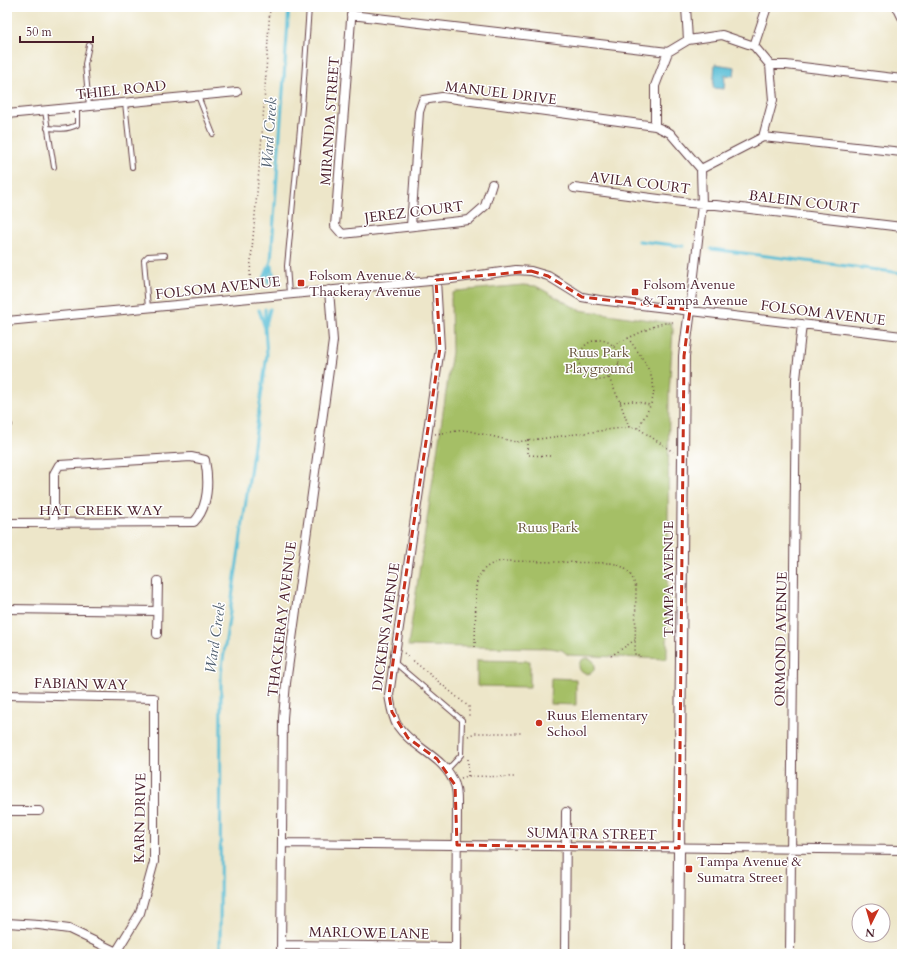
<svg xmlns="http://www.w3.org/2000/svg" width="909" height="961" font-family="Cardo,serif">
<rect width="100%" height="100%" fill="#fff"/>
<filter id="ink" filterUnits="userSpaceOnUse"><feTurbulence type="fractalNoise" baseFrequency=".025" numOctaves="2"/><feDisplacementMap in="SourceGraphic" scale="8" xChannelSelector="R" yChannelSelector="G"/><feConvolveMatrix kernelMatrix="1 2 1 2 8 2 1 2 1" color-interpolation-filters="sRGB"/></filter>
<filter id="wash" filterUnits="userSpaceOnUse"><feTurbulence type="fractalNoise" baseFrequency=".012" numOctaves="4" result="noise"/><feDisplacementMap in="SourceGraphic" scale="16" xChannelSelector="R" yChannelSelector="G"/><feGaussianBlur stdDeviation="0.9" result="paint"/><feColorMatrix in="noise" values="0 0 0 0 0 0 0 0 0 0 0 0 0 0 0 0 0 1.4 0 .05"/><feComposite in="paint" operator="in"/></filter>
<g filter="url(#wash)">
<rect width="100%" height="100%" fill="#ede6c9"/>
<path fill="#a5bf66" stroke="#786f48" d="M 523,285 L 536,286 L 579,310 L 671,323 L 673,330 L 669,394 L 667,659 L 568,655 L 562,650 L 550,648 L 408,646 L 452,352 L 451,298 L 453,293 L 457,291 Z
M579 666a8 8 0 1 1 16 0a8 8 0 1 1-16 0Z
M 477,660 L 530,661 L 530,687 L 477,686 Z
M 551,678 L 576,679 L 576,705 L 550,704 Z"/>
<path fill="#58bed6" stroke="#516e80" d="M 715,64 L 735,67 L 734,76 L 725,75 L 724,89 L 713,88 Z"/>
<g fill="none" stroke-linecap="round" stroke-linejoin="round">
<path stroke="#58bed6" stroke-width="3" d="M 639,241 L 683,246
M 711,249 L 902,273
M 272,266 L 274,282
M 262,283 L 271,261 L 289,7
M 268,283 L 270,266
M 265,309 L 265,324
M 265,328 L 270,309
M 220,954 L 221,674 L 267,355 L 265,328 L 259,310"/>
</g>
</g>
<g filter="url(#ink)">
<g fill="none" stroke-linecap="round" stroke-linejoin="round">
<g stroke="#623d43" stroke-width="6">
<path id="service" d="M 89,45 L 85,64 L 89,106
M 198,96 L 213,134
M 125,103 L 132,167
M 45,111 L 54,167
M 47,128 C 57,129 67,130 77,125 L 77,107
M 289,294 L 287,266 L 302,107 L 309,7
M 148,308 L 144,260 L 148,256 L 165,255
M 7,424 L 10,425
M 394,662 L 462,720 L 461,755 L 447,770"/>
</g>
<g stroke="#623d43" stroke-width="10">
<path id="minor" d="M 352,7 L 335,226 L 342,234 L 469,220 L 485,206 L 492,184
M 686,7 L 688,40
M 897,7 L 902,17
M 351,15 L 668,52
M 754,46 L 767,7
M 770,65 L 786,65 L 902,79
M 7,114 L 237,92
M 763,137 L 902,152
M 574,188 L 690,203 L 716,205 L 902,227
M 411,226 L 419,112 L 423,100 L 442,97 L 655,126 L 670,133 L 701,169 L 763,137 L 773,100 L 770,65 L 754,46 L 722,35 L 688,40 L 668,52 L 655,86 L 655,126
M 436,280 L 440,348 L 389,695 C 391,706 392,716 397,725 C 413,749 445,756 455,785 C 457,790 457,797 457,803 L 456,954
M 690,310 L 702,205 L 701,169
M 7,321 L 451,279 L 516,270 L 531,271 L 548,276 L 582,297 L 599,300 L 902,336
M 7,523 L 194,522 C 209,507 209,480 205,460 L 191,457 L 59,465 L 54,474 L 54,523
M 7,609 L 157,611
M 157,634 L 158,581
M 7,695 L 154,698 L 154,862 L 140,913 L 115,954
M 7,811 L 39,811
M 282,843 L 902,850
M 7,923 L 39,925 L 69,929 L 121,954
M 282,945 L 456,947
M 281,954 L 283,718 L 286,683 L 333,341 L 329,290
M 565,954 L 566,812
M 790,954 L 796,379 L 802,324"/>
</g>
<g stroke="#623d43" stroke-width="12">
<path id="tertiary" d="M 678,954 L 684,356 L 690,310"/>
</g>
<path stroke="#623d43" stroke-width="1.5" stroke-dasharray="1 3" stroke-linecap="butt" d="M 251,288 L 250,272 L 262,136 L 270,7
M 628,338 C 640,355 657,375 653,397 C 651,407 643,419 638,428
M579 360a20 20 0 1 1 40 0a20 20 0 1 1-40 0Z
M 613,345 L 659,324 L 673,322
M 618,364 L 622,365
M 609,378 L 620,402 L 629,427
M 620,402 L 633,401 L 650,405
M 435,434 L 465,430 L 516,442 L 629,427 L 638,428 L 673,452
M 528,440 L 528,455 L 550,456
M 475,647 L 476,587 C 478,571 489,562 504,561 L 610,563 C 625,565 632,573 636,588 L 635,655 L 640,655 L 640,657
M 404,653 L 469,707 L 469,717
M 611,656 L 635,640
M 468,736 L 475,733 L 523,733
M 468,776 L 468,756
M 461,778 L 468,776 L 515,777"/>
<use href="#service" stroke="#fff" stroke-width="4"/>
<use href="#minor" stroke="#fff" stroke-width="8"/>
<use href="#tertiary" stroke="#fff" stroke-width="10"/>
</g>
</g>
<path fill="none" stroke="#c8321e" stroke-width="3" stroke-dasharray="8 5" stroke-linejoin="round" d="M 531,271 L 548,276 L 582,297 L 690,310 L 684,356 L 679,848 L 457,845 L 455,785 L 437,759 L 408,738 L 392,712 L 389,695 L 393,662 L 440,348 L 436,280 Z"/>
<g fill="#c8321e" stroke="#fff" stroke-width="1.5">
<rect x="297" y="279" width="8" height="8" rx="2"/>
<rect x="631" y="288" width="8" height="8" rx="2"/>
<circle cx="539" cy="723" r="4"/>
<rect x="685" y="865" width="8" height="8" rx="2"/>
</g>
<g text-anchor="middle" dominant-baseline="central" stroke-width="3" stroke-linejoin="round" paint-order="stroke">
<g font-size="14" fill="#4a1f2b" stroke="#fff">
<text transform="translate(121 90) rotate(-6)">THIEL ROAD</text>
<text transform="translate(501 93) rotate(7)">MANUEL DRIVE</text>
<text transform="translate(330 121) rotate(-86)">MIRANDA STREET</text>
<text transform="translate(640 183) rotate(7)">AVILA COURT</text>
<text transform="translate(804 202) rotate(7)">BALEIN COURT</text>
<text transform="translate(414 212) rotate(-7)">JEREZ COURT</text>
<text transform="translate(218 288) rotate(-6)">FOLSOM AVENUE</text>
<text transform="translate(823 313) rotate(7)">FOLSOM AVENUE</text>
<text x="101" y="510">HAT CREEK WAY</text>
<text transform="translate(668 579) rotate(-90)">TAMPA AVENUE</text>
<text transform="translate(282 619) rotate(-83)">THACKERAY AVENUE</text>
<text transform="translate(386 627) rotate(-82)">DICKENS AVENUE</text>
<text transform="translate(781 639) rotate(-89)">ORMOND AVENUE</text>
<text transform="translate(81 684) rotate(1)">FABIAN WAY</text>
<text transform="translate(140 818) rotate(-89)">KARN DRIVE</text>
<text transform="translate(592 834) rotate(1)">SUMATRA STREET</text>
<text transform="translate(369 933) rotate(1)">MARLOWE LANE</text>
</g>
<g font-size="14" fill="#4a1f2b" stroke="#fff" text-anchor="start">
<text x="309" y="275">Folsom Avenue &amp;<tspan x="309" dy="16">Thackeray Avenue</tspan></text>
<text x="643" y="284">Folsom Avenue<tspan x="643" dy="16">&amp; Tampa Avenue</tspan></text>
<text x="547" y="715">Ruus Elementary<tspan x="547" dy="16">School</tspan></text>
<text x="697" y="861">Tampa Avenue &amp;<tspan x="697" dy="16">Sumatra Street</tspan></text>
</g>
<g font-size="14" fill="#6a5740" stroke="#fff">
<text x="599" y="352">Ruus Park<tspan x="599" dy="16">Playground</tspan></text>
<text x="548" y="527">Ruus Park</text>
</g>
<g font-size="15" font-style="italic" fill="#505f6f" stroke="#fff">
<text transform="translate(269 133) rotate(-86)">Ward Creek</text>
<text transform="translate(215 638) rotate(-82)">Ward Creek</text>
</g>
</g>
<rect width="909" height="961" fill="none" stroke="#fff" stroke-width="24"/>
<g transform="translate(871 923) rotate(185)"><circle r="19" fill="#ffffff" stroke="#b7a5aa"/>
<path d="M0-3L7 15L0 10L-7 15Z" fill="#c8321e"/>
<text y="-6" font-size="11" font-weight="bold" text-anchor="middle" fill="#4a1f2b">N</text>
</g>
<path d="M20 36v6h73v-6" fill="none" stroke="#4a1f2b" stroke-width="2"/>
<text x="26" y="36" font-size="12" fill="#4a1f2b" stroke="#ffffff" stroke-width="3" paint-order="stroke">50 m</text>
</svg>
